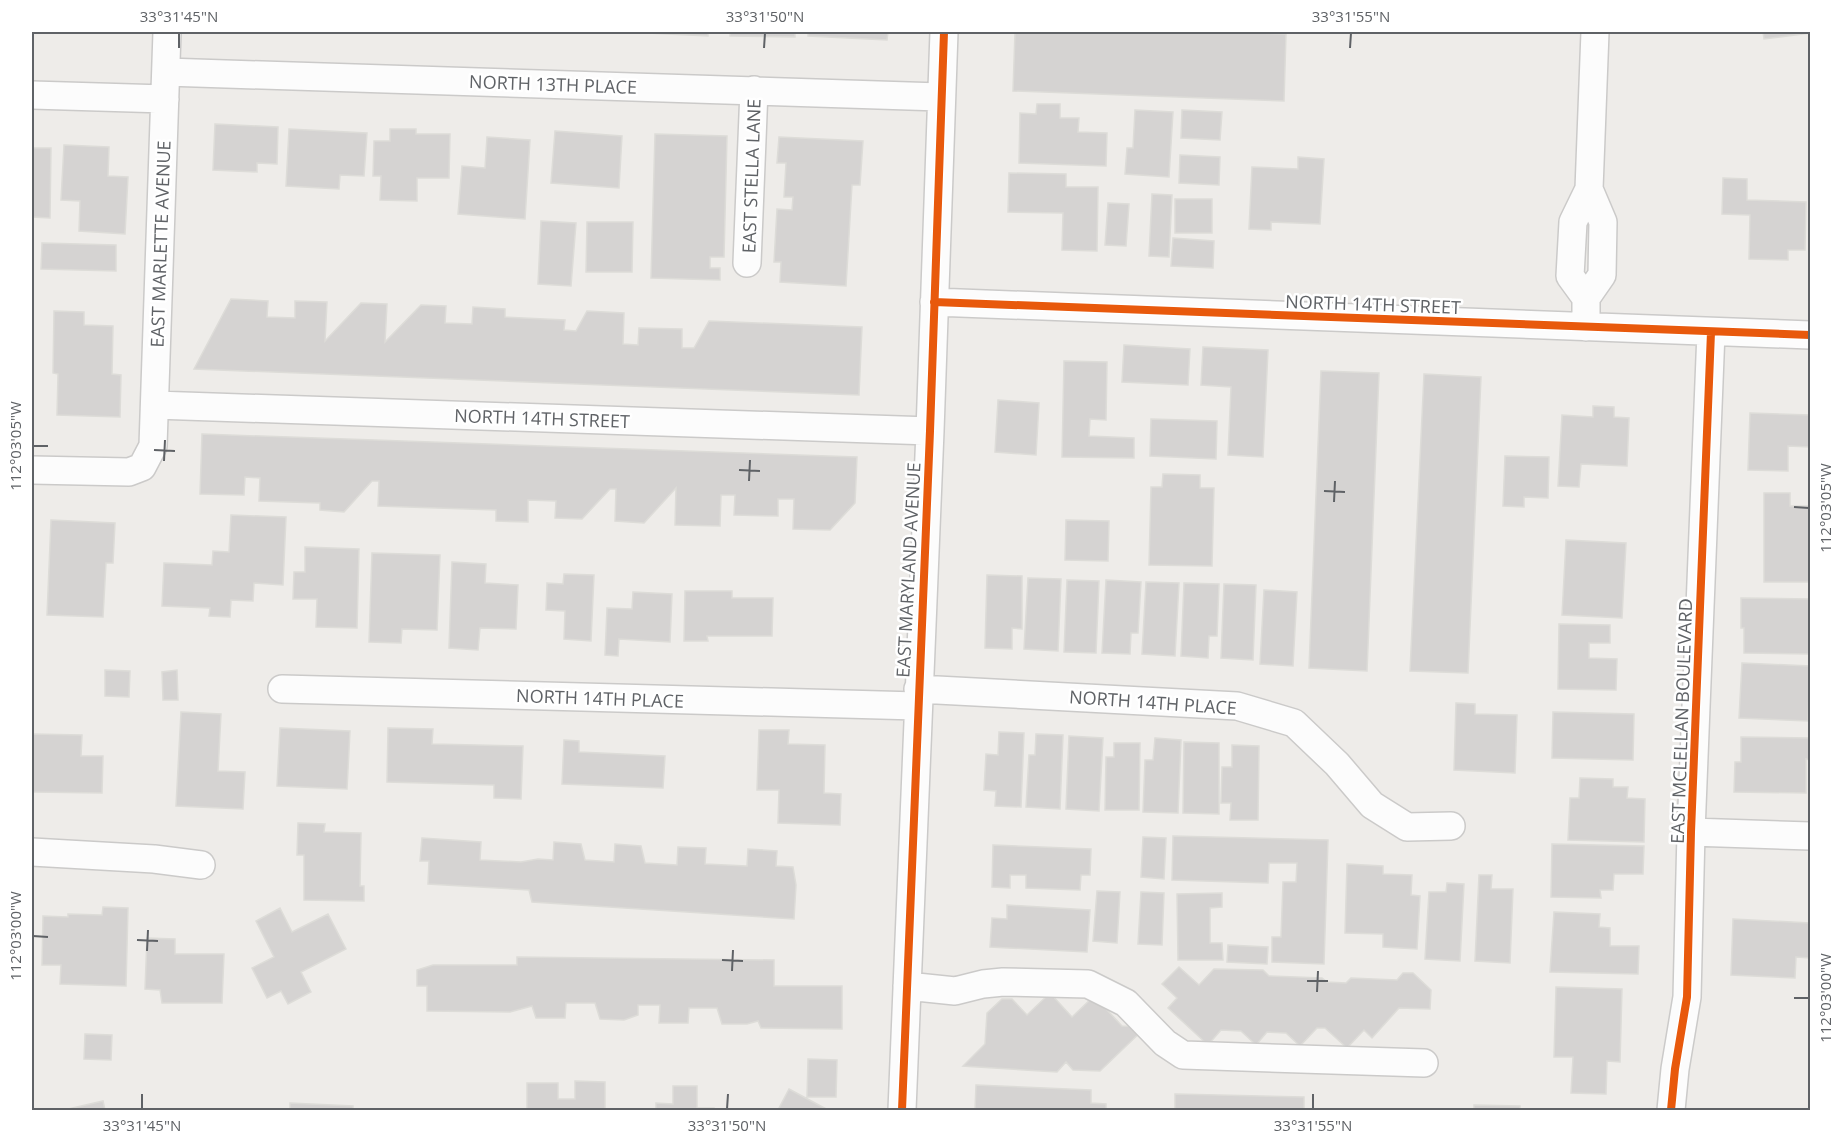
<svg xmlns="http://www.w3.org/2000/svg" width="1842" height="1142" font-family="'Open Sans',sans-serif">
<rect width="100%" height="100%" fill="#eeece9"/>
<path fill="#d5d3d2" stroke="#dddcd8" stroke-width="1.5" d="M 648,32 L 708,32 L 708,36 L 648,33 Z
M 730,32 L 795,32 L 795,37 L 730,36 Z
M 808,32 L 888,32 L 887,40 L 808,36 Z
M 1015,32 L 1227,32 L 1286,34 L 1284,101 L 1013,91 Z
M 1763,32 L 1810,32 L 1810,33 L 1764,39 Z
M 1037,104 L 1060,104 L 1060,118 L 1079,118 L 1078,132 L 1107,133 L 1106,166 L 1019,163 L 1020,113 L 1036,114 Z
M 1135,110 L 1173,112 L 1169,177 L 1125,174 L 1127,148 L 1133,148 Z
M 1182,110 L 1222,112 L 1220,140 L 1181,138 Z
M 215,124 L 278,127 L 277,164 L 257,163 L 257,172 L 213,170 Z
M 289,129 L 367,133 L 364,176 L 340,175 L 339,189 L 286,186 Z
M 390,129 L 416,129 L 416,134 L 450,134 L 449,178 L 417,178 L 417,201 L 380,200 L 381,176 L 373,176 L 374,141 L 390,141 Z
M 555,131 L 622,136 L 619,188 L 551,183 Z
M 655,134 L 727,136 L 724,257 L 710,257 L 710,268 L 720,268 L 720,280 L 651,278 Z
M 487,137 L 530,140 L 525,219 L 458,214 L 462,166 L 485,168 Z
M 779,137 L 863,141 L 860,185 L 852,185 L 846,286 L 780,282 L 781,262 L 774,262 L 777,209 L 792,210 L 793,197 L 784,197 L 786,163 L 777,163 Z
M 64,145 L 109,147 L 108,176 L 128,177 L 125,234 L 79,231 L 80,201 L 61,200 Z
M 32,148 L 51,148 L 50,218 L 32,217 Z
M 1180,155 L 1220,157 L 1219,185 L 1179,183 Z
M 1298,157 L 1324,159 L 1320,224 L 1271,222 L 1271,230 L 1249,229 L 1252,167 L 1298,169 Z
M 1009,173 L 1066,174 L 1066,187 L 1098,187 L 1097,251 L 1062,250 L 1063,213 L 1008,212 Z
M 1723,178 L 1747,179 L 1747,200 L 1806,202 L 1805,250 L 1788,250 L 1788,260 L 1749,259 L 1750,215 L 1722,214 Z
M 1152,194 L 1172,195 L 1169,257 L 1149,256 Z
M 1175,199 L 1212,199 L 1212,233 L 1175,233 Z
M 1108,203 L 1129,204 L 1126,246 L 1105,245 Z
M 541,221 L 576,223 L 571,286 L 538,284 Z
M 587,222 L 633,222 L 632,272 L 586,272 Z
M 1173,238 L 1214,241 L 1213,268 L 1171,266 Z
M 42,243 L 116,245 L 116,271 L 41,269 Z
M 231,299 L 268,301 L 267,317 L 295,318 L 295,301 L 327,302 L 325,341 L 361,303 L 387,304 L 385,342 L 421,305 L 446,306 L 445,323 L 472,324 L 473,307 L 505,309 L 505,317 L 565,320 L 564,330 L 576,331 L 587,311 L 624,313 L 623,344 L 638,345 L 639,328 L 682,329 L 682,348 L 694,348 L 709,321 L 862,327 L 859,395 L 194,369 Z
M 54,311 L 84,312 L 84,325 L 113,326 L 112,374 L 121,375 L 120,417 L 57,415 L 58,374 L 53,373 Z
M 1124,345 L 1190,349 L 1188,385 L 1122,382 Z
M 1203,347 L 1268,350 L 1263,457 L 1228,455 L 1231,387 L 1201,385 Z
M 1064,361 L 1107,362 L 1106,420 L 1090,419 L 1089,436 L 1134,438 L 1134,458 L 1062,457 Z
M 1321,371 L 1379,373 L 1367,671 L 1309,668 Z
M 1424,374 L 1481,377 L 1468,673 L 1410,671 Z
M 998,400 L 1039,403 L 1036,455 L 995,452 Z
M 1593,406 L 1614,407 L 1614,417 L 1629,418 L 1627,466 L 1581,464 L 1579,487 L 1558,486 L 1562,415 L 1593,417 Z
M 1750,413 L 1810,415 L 1810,447 L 1788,446 L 1788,471 L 1748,470 Z
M 1151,419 L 1217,421 L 1216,459 L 1150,456 Z
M 202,434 L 857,457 L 855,503 L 830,530 L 793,529 L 794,499 L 778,499 L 778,516 L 734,515 L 735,495 L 721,495 L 720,526 L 675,525 L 676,488 L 644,523 L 615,521 L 616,489 L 610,489 L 582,519 L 555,518 L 556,501 L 528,500 L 528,522 L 496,521 L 496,510 L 378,506 L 379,481 L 372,481 L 344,512 L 320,510 L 320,503 L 259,501 L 260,478 L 245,477 L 244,495 L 200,494 Z
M 1505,456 L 1549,457 L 1548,498 L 1524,497 L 1524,507 L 1503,506 Z
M 1163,474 L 1200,475 L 1200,488 L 1214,488 L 1212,566 L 1149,565 L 1151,487 L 1162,487 Z
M 1764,493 L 1790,493 L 1790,506 L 1810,506 L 1810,582 L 1764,582 Z
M 231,515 L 286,517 L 283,585 L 254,583 L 253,601 L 231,600 L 230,617 L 209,616 L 210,608 L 162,606 L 164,563 L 212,565 L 213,551 L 229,552 Z
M 51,520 L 115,523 L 113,563 L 106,563 L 103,617 L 47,615 Z
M 1066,520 L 1109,521 L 1108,561 L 1065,560 Z
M 1566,540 L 1626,543 L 1622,618 L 1562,615 Z
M 305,547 L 359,549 L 357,628 L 316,627 L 317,599 L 293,599 L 294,572 L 305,572 Z
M 372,553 L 440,555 L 437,630 L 402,629 L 401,643 L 369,642 Z
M 452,562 L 486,564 L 485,583 L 518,585 L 516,629 L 480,628 L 478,650 L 449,648 Z
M 564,574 L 594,575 L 591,641 L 564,639 L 565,611 L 546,610 L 547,583 L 563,584 Z
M 987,575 L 1022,576 L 1022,629 L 1012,628 L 1012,649 L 985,648 Z
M 1028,578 L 1061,579 L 1058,651 L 1024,649 Z
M 1067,580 L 1099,581 L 1096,653 L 1064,652 Z
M 1106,580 L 1141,582 L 1138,633 L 1131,633 L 1130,654 L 1102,653 Z
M 1146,582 L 1179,583 L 1175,656 L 1142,654 Z
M 1184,583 L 1219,584 L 1217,636 L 1209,636 L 1208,658 L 1181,656 Z
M 1224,584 L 1256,585 L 1253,660 L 1221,658 Z
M 1264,590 L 1297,592 L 1293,666 L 1260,664 Z
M 685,591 L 732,591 L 732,598 L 773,598 L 772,636 L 707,636 L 708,641 L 684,641 Z
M 633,592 L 672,594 L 670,642 L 619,639 L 618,656 L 605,655 L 607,608 L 632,609 Z
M 1741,598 L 1810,599 L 1810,654 L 1744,653 L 1744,628 L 1741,628 Z
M 1559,624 L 1610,625 L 1610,643 L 1589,643 L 1589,658 L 1617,659 L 1616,690 L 1558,689 Z
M 1742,663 L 1810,666 L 1808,721 L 1739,718 Z
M 105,670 L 130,671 L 129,697 L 105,696 Z
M 177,670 L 178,700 L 163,700 L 162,672 Z
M 1456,703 L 1475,704 L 1475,714 L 1517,715 L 1515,773 L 1454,770 Z
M 181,712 L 221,714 L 218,771 L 245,772 L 243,809 L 176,806 Z
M 1553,712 L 1634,714 L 1633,760 L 1552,758 Z
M 280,728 L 350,731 L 347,789 L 277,786 Z
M 388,728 L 433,729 L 432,744 L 523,746 L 521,799 L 494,798 L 494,785 L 387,782 Z
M 759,730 L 789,730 L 788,744 L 825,745 L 824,793 L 841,794 L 840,825 L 778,823 L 779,790 L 757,790 Z
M 999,732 L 1024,733 L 1021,807 L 995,806 L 996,791 L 984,790 L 986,754 L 998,755 Z
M 32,734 L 82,735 L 81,756 L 103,756 L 102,793 L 32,792 Z
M 1036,734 L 1063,735 L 1060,809 L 1026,807 L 1029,755 L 1035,755 Z
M 1069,736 L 1103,738 L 1099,811 L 1066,809 Z
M 1741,737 L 1810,738 L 1810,760 L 1806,759 L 1806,793 L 1734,792 L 1735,762 L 1741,762 Z
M 1155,738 L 1181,740 L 1178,813 L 1143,812 L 1145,760 L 1153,760 Z
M 564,740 L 579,741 L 579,752 L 665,756 L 663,788 L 562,784 Z
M 1184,742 L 1219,743 L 1219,814 L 1183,813 Z
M 1114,743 L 1140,743 L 1139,810 L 1105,810 L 1106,757 L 1114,757 Z
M 1232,745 L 1259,746 L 1258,820 L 1230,820 L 1231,803 L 1221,803 L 1222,767 L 1232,767 Z
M 1580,778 L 1613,779 L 1613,787 L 1628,787 L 1627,798 L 1645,799 L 1644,842 L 1568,840 L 1570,798 L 1579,798 Z
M 298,823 L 325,824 L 324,832 L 361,833 L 360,886 L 364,886 L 364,901 L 304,900 L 304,855 L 297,855 Z
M 1173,836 L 1328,840 L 1324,964 L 1272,962 L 1272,937 L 1281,937 L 1283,882 L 1296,882 L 1297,863 L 1269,863 L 1268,883 L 1172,880 Z
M 1143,837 L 1166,838 L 1164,879 L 1141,877 Z
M 422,838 L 481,842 L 480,860 L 521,862 L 538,859 L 553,860 L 554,842 L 581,844 L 585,860 L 614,862 L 615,844 L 641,846 L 645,863 L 677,865 L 678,847 L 706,848 L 705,864 L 747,866 L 748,849 L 777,851 L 776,866 L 793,867 L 796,885 L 794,919 L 532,902 L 529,890 L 428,884 L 429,861 L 420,861 Z
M 1552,844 L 1644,846 L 1643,874 L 1614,874 L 1613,890 L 1600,890 L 1601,898 L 1551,897 Z
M 993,845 L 1091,849 L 1090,875 L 1081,875 L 1080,890 L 1026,888 L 1026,875 L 1010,875 L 1010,888 L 992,887 Z
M 1347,864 L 1383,866 L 1383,874 L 1412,875 L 1411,895 L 1420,896 L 1417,949 L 1383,947 L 1383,934 L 1345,933 Z
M 1479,875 L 1492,875 L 1491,889 L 1513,889 L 1510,963 L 1475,961 Z
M 1447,883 L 1464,884 L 1460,961 L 1425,959 L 1429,892 L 1446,892 Z
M 1097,891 L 1120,892 L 1117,943 L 1093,941 Z
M 1141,892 L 1164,893 L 1162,945 L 1138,944 Z
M 1222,893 L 1222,907 L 1210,908 L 1210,943 L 1222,943 L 1223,960 L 1178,960 L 1177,894 Z
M 1007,905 L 1090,910 L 1087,952 L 990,947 L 992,918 L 1007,919 Z
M 103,907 L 128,908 L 126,986 L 60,984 L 61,965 L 42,965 L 43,916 L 68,917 L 68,914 L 102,915 Z
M 280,908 L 292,932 L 328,914 L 346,949 L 301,972 L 311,992 L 288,1004 L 281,991 L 267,998 L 252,968 L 274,957 L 256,921 Z
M 1554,912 L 1600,914 L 1599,927 L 1610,928 L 1610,946 L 1639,946 L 1638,974 L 1550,972 Z
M 1733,919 L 1810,923 L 1810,958 L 1796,957 L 1795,978 L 1731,975 Z
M 147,938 L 175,939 L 175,954 L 224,954 L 222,1003 L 162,1003 L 160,990 L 145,989 Z
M 1228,945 L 1268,947 L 1267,964 L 1227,962 Z
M 517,957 L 774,960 L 774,986 L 842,986 L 842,1029 L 761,1028 L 758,1021 L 747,1024 L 722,1024 L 717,1008 L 689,1008 L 688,1023 L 659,1023 L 660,1005 L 638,1005 L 638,1015 L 624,1020 L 600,1019 L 595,1003 L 566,1003 L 565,1018 L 536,1018 L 532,1006 L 510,1012 L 427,1011 L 427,986 L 417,986 L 417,970 L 433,965 L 517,965 Z
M 1179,967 L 1199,985 L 1214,969 L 1263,970 L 1269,976 L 1322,978 L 1327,982 L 1346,983 L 1351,978 L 1397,980 L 1403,973 L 1413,973 L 1431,990 L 1430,1009 L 1399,1008 L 1372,1038 L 1364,1030 L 1347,1048 L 1325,1028 L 1317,1028 L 1300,1046 L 1286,1033 L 1267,1032 L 1256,1045 L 1241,1031 L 1221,1030 L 1208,1045 L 1168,1008 L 1177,998 L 1162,984 Z
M 1556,987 L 1622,989 L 1620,1062 L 1607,1061 L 1606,1094 L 1571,1093 L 1573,1057 L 1554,1057 Z
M 1050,993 L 1072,1017 L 1094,996 L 1122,1026 L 1146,1027 L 1100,1071 L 1073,1070 L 1066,1062 L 1057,1072 L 963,1066 L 985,1044 L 987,1013 L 1002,999 L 1012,999 L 1027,1015 Z
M 85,1034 L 112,1035 L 111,1060 L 84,1059 Z
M 808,1059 L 837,1060 L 836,1097 L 807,1097 Z
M 575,1081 L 605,1082 L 605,1110 L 527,1110 L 527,1083 L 558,1083 L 558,1099 L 575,1099 Z
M 976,1085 L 1091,1090 L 1091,1103 L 1106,1104 L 1106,1110 L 975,1110 Z
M 673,1086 L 697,1086 L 697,1108 L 714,1108 L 714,1110 L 656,1110 L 656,1103 L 673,1104 Z
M 789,1089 L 828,1110 L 778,1110 Z
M 1175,1094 L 1304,1097 L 1304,1110 L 1175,1110 Z
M 103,1101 L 105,1110 L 64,1110 Z
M 290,1103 L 353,1106 L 353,1110 L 271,1110 L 290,1110 Z
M 1474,1105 L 1520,1106 L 1520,1110 L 1474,1110 Z"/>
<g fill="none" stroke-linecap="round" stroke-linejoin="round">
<g stroke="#cbcac9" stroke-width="30">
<path id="minor" d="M 166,72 L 940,97
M 32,95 L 165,99
M 1589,189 L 1595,32
M 747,263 L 754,90
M 934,302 L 1810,335
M 1586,327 L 1586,298 L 1602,275 L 1603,222 L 1589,189 L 1573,222 L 1570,276 L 1586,298
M 155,405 L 930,431
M 32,470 L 129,472 L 142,467 L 153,446 L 167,32
M 282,689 L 917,706
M 918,689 L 1237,706 L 1294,723 L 1337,764 L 1372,805 L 1407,827 L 1451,826
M 1691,832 L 1810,836
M 32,852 L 154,859 L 201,865
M 907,986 L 955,991 L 983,984 L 1003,982 L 1088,984 L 1126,1003 L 1165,1043 L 1183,1055 L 1424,1063
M 902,1110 L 930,431 L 944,32
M 1671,1110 L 1675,1069 L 1687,997 L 1691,832 L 1711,332"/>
</g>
<use href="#minor" stroke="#fcfcfc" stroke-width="27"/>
<g stroke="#fff" stroke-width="11">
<path id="cycleway" d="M 934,302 L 1810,335
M 902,1110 L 930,431 L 944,32
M 1671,1110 L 1675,1069 L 1687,997 L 1691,832 L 1711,332"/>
</g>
<use href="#cycleway" stroke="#e8590c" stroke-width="8"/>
</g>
<path fill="none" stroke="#5f6266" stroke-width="2" d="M 179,48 L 179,33M 764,48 L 765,33M 1350,48 L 1351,33M 33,446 L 48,446M 154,450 L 175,451M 164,461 L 165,440M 739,470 L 760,471M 749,481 L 750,460M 1324,491 L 1345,492M 1334,502 L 1335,481M 1794,507 L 1809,508M 33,936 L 48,937M 137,940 L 158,941M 147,951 L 148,930M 722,960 L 743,961M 732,971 L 733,950M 1307,981 L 1328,981M 1317,992 L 1318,971M 1794,998 L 1809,998M 142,1109 L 142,1094M 727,1109 L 728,1094M 1313,1109 L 1313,1094"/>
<g text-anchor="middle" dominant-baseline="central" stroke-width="5" stroke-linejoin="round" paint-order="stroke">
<g font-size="18" fill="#5f6266" stroke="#fff">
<text transform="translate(553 84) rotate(2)">NORTH 13TH PLACE</text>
<text transform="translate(751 176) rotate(-88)">EAST STELLA LANE</text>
<text transform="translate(160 244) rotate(-88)">EAST MARLETTE AVENUE</text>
<text transform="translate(1373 304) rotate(2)">NORTH 14TH STREET</text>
<text transform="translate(542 418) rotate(2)">NORTH 14TH STREET</text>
<text transform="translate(908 570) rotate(-87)">EAST MARYLAND AVENUE</text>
<text transform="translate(600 698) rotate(2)">NORTH 14TH PLACE</text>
<text transform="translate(1153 702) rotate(4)">NORTH 14TH PLACE</text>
<text transform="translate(1681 721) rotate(-88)">EAST MCLELLAN BOULEVARD</text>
</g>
</g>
<rect width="1842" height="1142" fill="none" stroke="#ffffff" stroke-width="66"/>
<rect x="33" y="33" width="1776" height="1076" fill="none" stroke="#5f6266" stroke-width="2"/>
<g font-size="15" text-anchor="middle" fill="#5f6266">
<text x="179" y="22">33°31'45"N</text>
<text x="765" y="22">33°31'50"N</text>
<text x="1351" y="22">33°31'55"N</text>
<text transform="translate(16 446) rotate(-90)" y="5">112°03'05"W</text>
<text transform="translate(1826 508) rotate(-90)" y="5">112°03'05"W</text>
<text transform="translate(16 936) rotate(-90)" y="5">112°03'00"W</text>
<text transform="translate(1826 998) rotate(-90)" y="5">112°03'00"W</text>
<text x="142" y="1131">33°31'45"N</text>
<text x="727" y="1131">33°31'50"N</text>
<text x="1313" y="1131">33°31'55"N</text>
</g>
</svg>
